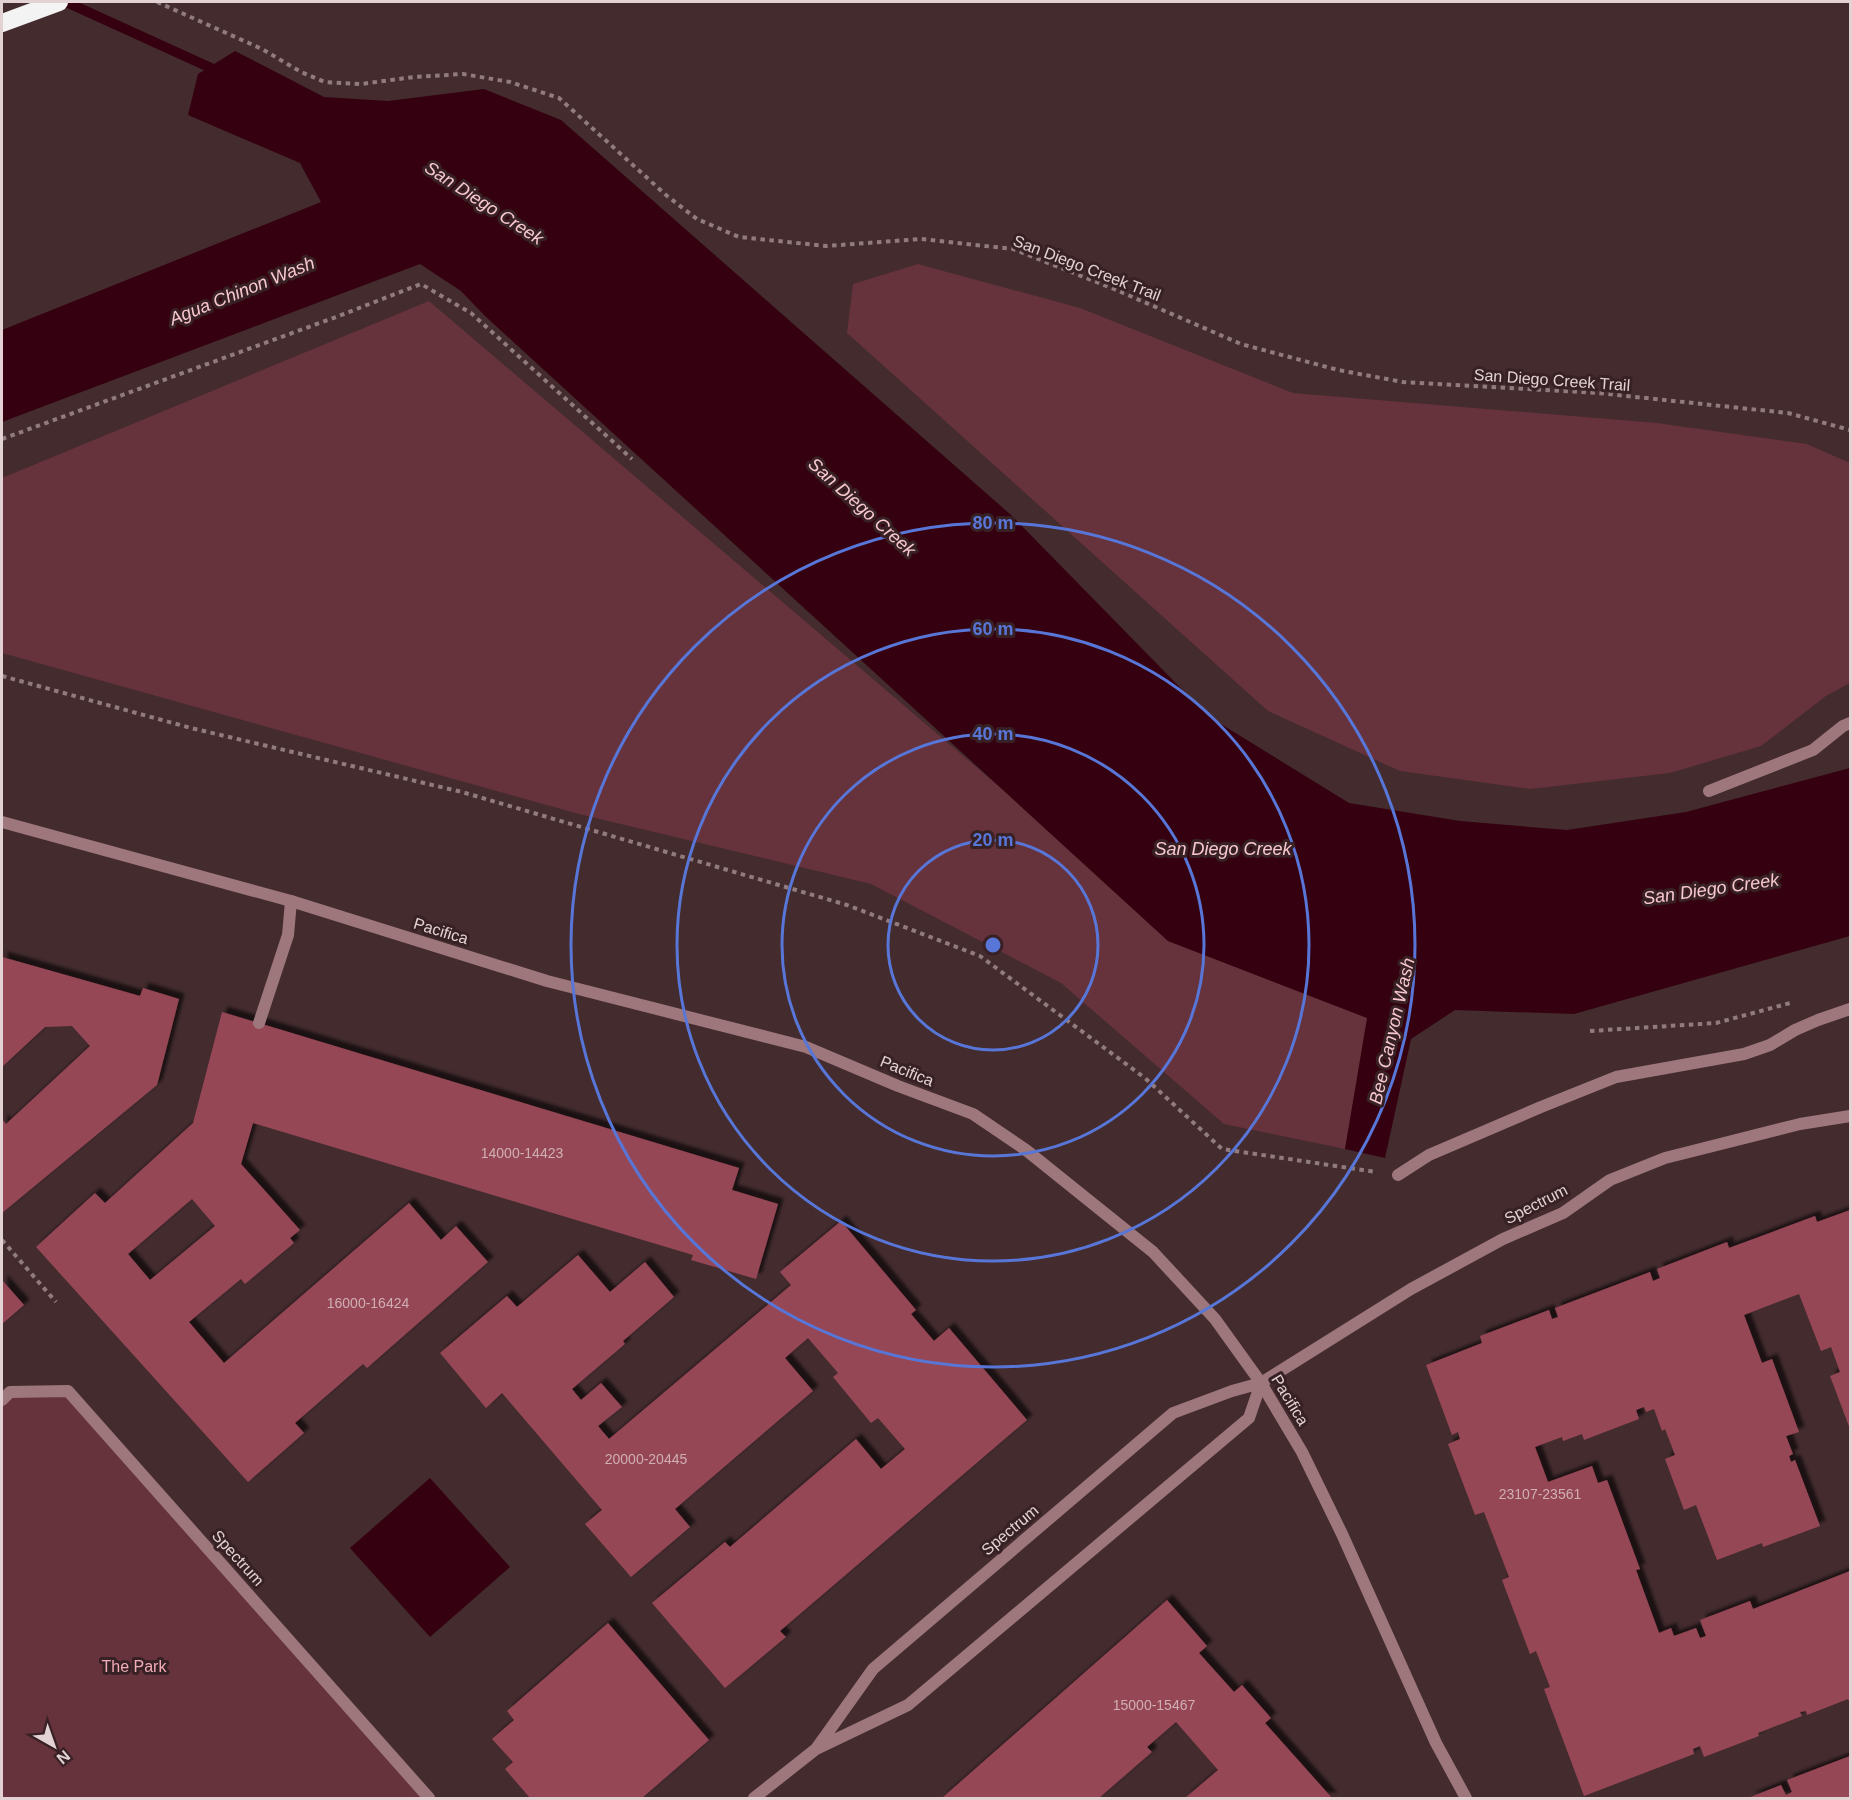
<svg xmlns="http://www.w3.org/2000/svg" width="1852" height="1800" font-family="Helvetica,sans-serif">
<defs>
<filter id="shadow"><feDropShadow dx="5.5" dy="-5.5" stdDeviation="1.5" flood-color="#0009"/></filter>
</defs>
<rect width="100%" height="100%" fill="#432b2e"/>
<path fill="#66323c" d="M 918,264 L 1080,308 L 1293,393 L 1657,423 L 1807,444 L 1850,463 L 1850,683 L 1826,696 L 1761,746 L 1670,773 L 1530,789 L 1400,771 L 1268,711 L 847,333 L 853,284 Z
M 429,301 L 1002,789 L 1168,941 L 1368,1018 L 1345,1149 L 1224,1124 L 1061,983 L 871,884 L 579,814 L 2,653 L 2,478 Z
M 68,1391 L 429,1798 L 2,1798 L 2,1400 L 10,1392 Z"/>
<path fill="#35000f" d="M 235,51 L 324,97 L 388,101 L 484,89 L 561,120 L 1011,515 L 1208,716 L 1349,803 L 1460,821 L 1567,830 L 1686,812 L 1850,768 L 1850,936 L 1574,1014 L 1455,1010 L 1411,1039 L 1385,1158 L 1345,1149 L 1367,1018 L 1168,941 L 485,316 L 461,291 L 420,264 L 2,422 L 2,330 L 321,202 L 300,163 L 188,115 L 198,74 Z
M 430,1478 L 510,1567 L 430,1637 L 350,1548 Z"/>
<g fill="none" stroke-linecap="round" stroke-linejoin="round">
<path stroke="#35000f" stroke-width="10" d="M 66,2 L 222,73"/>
</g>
<path fill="#964756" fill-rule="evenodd" filter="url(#shadow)" d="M 2,957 L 140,996 L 143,988 L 179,999 L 157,1085 L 2,1213 L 2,1119 L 6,1124 L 90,1046 L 72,1026 L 45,1027 L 2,1067 Z
M 222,1012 L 739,1168 L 732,1190 L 778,1204 L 756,1279 L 691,1260 L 693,1255 L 253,1123 L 241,1164 L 300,1230 L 290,1238 L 294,1243 L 245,1284 L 241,1279 L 189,1322 L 224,1363 L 409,1203 L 441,1240 L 456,1226 L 488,1262 L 367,1368 L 363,1364 L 295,1423 L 304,1433 L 248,1482 L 36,1247 L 95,1193 L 105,1203 L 193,1123 ZM 192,1199 L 215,1226 L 150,1280 L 128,1254 Z
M 1850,1210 L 1850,1429 L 1830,1376 L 1840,1372 L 1831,1347 L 1821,1351 L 1799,1294 L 1744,1315 L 1762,1363 L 1772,1359 L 1799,1432 L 1786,1436 L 1793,1454 L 1789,1456 L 1791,1462 L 1795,1460 L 1820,1526 L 1763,1547 L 1762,1543 L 1717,1560 L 1696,1505 L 1684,1510 L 1665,1459 L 1675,1455 L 1665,1429 L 1662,1431 L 1654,1409 L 1646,1412 L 1644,1407 L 1636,1410 L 1639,1419 L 1584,1440 L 1582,1434 L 1563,1441 L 1562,1437 L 1535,1447 L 1548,1482 L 1592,1466 L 1598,1483 L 1607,1480 L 1640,1569 L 1636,1570 L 1659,1633 L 1671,1628 L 1674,1636 L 1696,1628 L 1700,1638 L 1706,1636 L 1700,1620 L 1750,1601 L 1753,1609 L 1850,1571 L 1850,1704 L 1848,1699 L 1807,1715 L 1806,1711 L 1800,1712 L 1802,1716 L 1758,1733 L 1759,1736 L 1704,1757 L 1700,1746 L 1693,1749 L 1694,1754 L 1584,1796 L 1544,1689 L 1550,1687 L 1536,1651 L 1530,1654 L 1502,1580 L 1509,1577 L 1484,1512 L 1475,1515 L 1448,1444 L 1460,1439 L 1458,1432 L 1452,1435 L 1426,1365 L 1482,1343 L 1480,1336 L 1549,1310 L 1552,1319 L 1558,1317 L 1555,1308 L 1650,1272 L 1653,1281 L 1660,1278 L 1657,1269 L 1727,1242 L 1729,1248 L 1815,1216 L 1817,1222 Z
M 841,1221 L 916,1310 L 911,1314 L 934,1341 L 949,1328 L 1027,1420 L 780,1631 L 786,1637 L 725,1688 L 652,1603 L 725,1542 L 730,1547 L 856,1439 L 881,1469 L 905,1449 L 878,1418 L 871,1423 L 833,1377 L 838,1373 L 808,1338 L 785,1358 L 813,1391 L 675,1509 L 690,1527 L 631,1577 L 585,1524 L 602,1510 L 502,1393 L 486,1408 L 440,1353 L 507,1296 L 517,1307 L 578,1255 L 610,1292 L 645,1262 L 674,1297 L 623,1341 L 625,1344 L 572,1389 L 581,1400 L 601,1383 L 622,1407 L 598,1426 L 609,1439 L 791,1285 L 780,1272 Z
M 2,1280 L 24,1305 L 2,1324 Z
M 1167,1600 L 1207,1646 L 1199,1653 L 1234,1692 L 1242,1685 L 1271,1718 L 1265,1723 L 1332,1798 L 1185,1798 L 1218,1770 L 1176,1722 L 1147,1747 L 1152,1752 L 1099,1798 L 942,1798 Z
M 608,1623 L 709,1740 L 642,1798 L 530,1798 L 505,1769 L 513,1762 L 492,1739 L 514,1720 L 507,1711 Z
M 1850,1756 L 1850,1798 L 1748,1798 L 1781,1785 L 1786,1795 L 1792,1792 L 1787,1780 Z"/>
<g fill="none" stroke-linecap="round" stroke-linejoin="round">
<path stroke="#907c7e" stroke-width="4" stroke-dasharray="4.5 4.5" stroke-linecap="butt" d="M 157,2 L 262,49 L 301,72 L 325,82 L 361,84 L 414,77 L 463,74 L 510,82 L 559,98 L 666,195 L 697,219 L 739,237 L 826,246 L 921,239 L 1013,249 L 1114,289 L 1241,344 L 1338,370 L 1403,382 L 1598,393 L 1788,413 L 1850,430
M 2,439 L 336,317 L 421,284 L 471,313 L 632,459
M 2,676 L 191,728 L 462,792 L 847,905 L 980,956 L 1145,1078 L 1222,1149 L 1376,1172
M 1590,1031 L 1716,1023 L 1794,1002
M 2,1240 L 56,1302"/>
<path stroke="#9d777c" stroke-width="12" d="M 1709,791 L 1813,750 L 1843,726 L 1850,723
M 259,1023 L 288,935 L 291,901
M 1398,1175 L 1429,1155 L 1541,1107 L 1616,1077 L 1744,1054 L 1770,1045 L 1795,1030 L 1818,1020 L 1850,1009"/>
<path stroke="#9d777c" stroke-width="12" d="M 2,1400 L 10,1392 L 68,1391 L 429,1798
M 816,1749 L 873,1669 L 1173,1413 L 1232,1391 L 1261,1383 L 1411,1289 L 1503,1239 L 1563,1213 L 1610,1180 L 1665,1158 L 1800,1124 L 1850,1116
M 754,1798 L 816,1749 L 908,1705 L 1249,1418 L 1261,1383"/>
<path stroke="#9d777c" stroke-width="12" d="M 2,822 L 291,901 L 547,981 L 806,1047 L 898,1086 L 973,1114 L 1026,1150 L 1153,1252 L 1215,1319 L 1261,1383 L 1302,1452 L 1342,1534 L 1436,1743 L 1466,1798"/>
<path stroke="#f3f3f3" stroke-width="18" d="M 2,23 L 59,2"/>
</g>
<g fill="none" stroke="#5876d7" stroke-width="3">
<circle cx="993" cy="945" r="105"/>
<circle cx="993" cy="945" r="211"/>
<circle cx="993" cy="945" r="316"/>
<circle cx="993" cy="945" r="422"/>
</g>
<g text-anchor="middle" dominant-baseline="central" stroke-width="6" stroke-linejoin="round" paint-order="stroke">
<g font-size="14" fill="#cfafb4">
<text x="522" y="1153">14000-14423</text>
<text x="368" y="1303">16000-16424</text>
<text x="646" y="1459">20000-20445</text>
<text x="1540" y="1494">23107-23561</text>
<text x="1154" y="1705">15000-15467</text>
</g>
<g font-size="16" fill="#e2d2d4" stroke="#382125">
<text transform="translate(1087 268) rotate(21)">San Diego Creek Trail</text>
<text transform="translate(1552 380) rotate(4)">San Diego Creek Trail</text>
<text transform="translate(441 931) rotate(17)">Pacifica</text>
<text transform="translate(907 1071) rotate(22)">Pacifica</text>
<text transform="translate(1536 1204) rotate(-27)">Spectrum</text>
<text transform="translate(1290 1400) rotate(59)">Pacifica</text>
<text transform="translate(1010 1530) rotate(-40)">Spectrum</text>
<text transform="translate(238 1558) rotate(48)">Spectrum</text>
</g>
<g font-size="16" fill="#f1acb6" stroke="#382125">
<text x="134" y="1666">The Park</text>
</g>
<g font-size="18" font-style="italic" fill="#f8c8cf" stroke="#382125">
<text transform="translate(484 203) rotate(33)">San Diego Creek</text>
<text transform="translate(242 291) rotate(-22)">Agua Chinon Wash</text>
<text transform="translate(862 507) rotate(42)">San Diego Creek</text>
<text x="1223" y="849">San Diego Creek</text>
<text transform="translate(1711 889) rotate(-8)">San Diego Creek</text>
<text transform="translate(1392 1031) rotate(-77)">Bee Canyon Wash</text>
</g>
</g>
<circle cx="993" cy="945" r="9" fill="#5876d7" stroke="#382125" stroke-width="3"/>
<g font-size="18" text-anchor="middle" font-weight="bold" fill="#5876d7" stroke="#382125" stroke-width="6" stroke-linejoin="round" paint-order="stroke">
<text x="993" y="529">80 m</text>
<text x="993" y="635">60 m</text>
<text x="993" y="740">40 m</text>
<text x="993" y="846">20 m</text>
</g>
<rect width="1852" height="1800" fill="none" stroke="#e2d2d4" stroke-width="6"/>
<g transform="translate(54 1746) rotate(140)" stroke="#382125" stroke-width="4.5" paint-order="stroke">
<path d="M0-4.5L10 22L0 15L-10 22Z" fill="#e2d2d4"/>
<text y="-9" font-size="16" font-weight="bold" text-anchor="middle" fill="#e2d2d4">N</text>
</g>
</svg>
